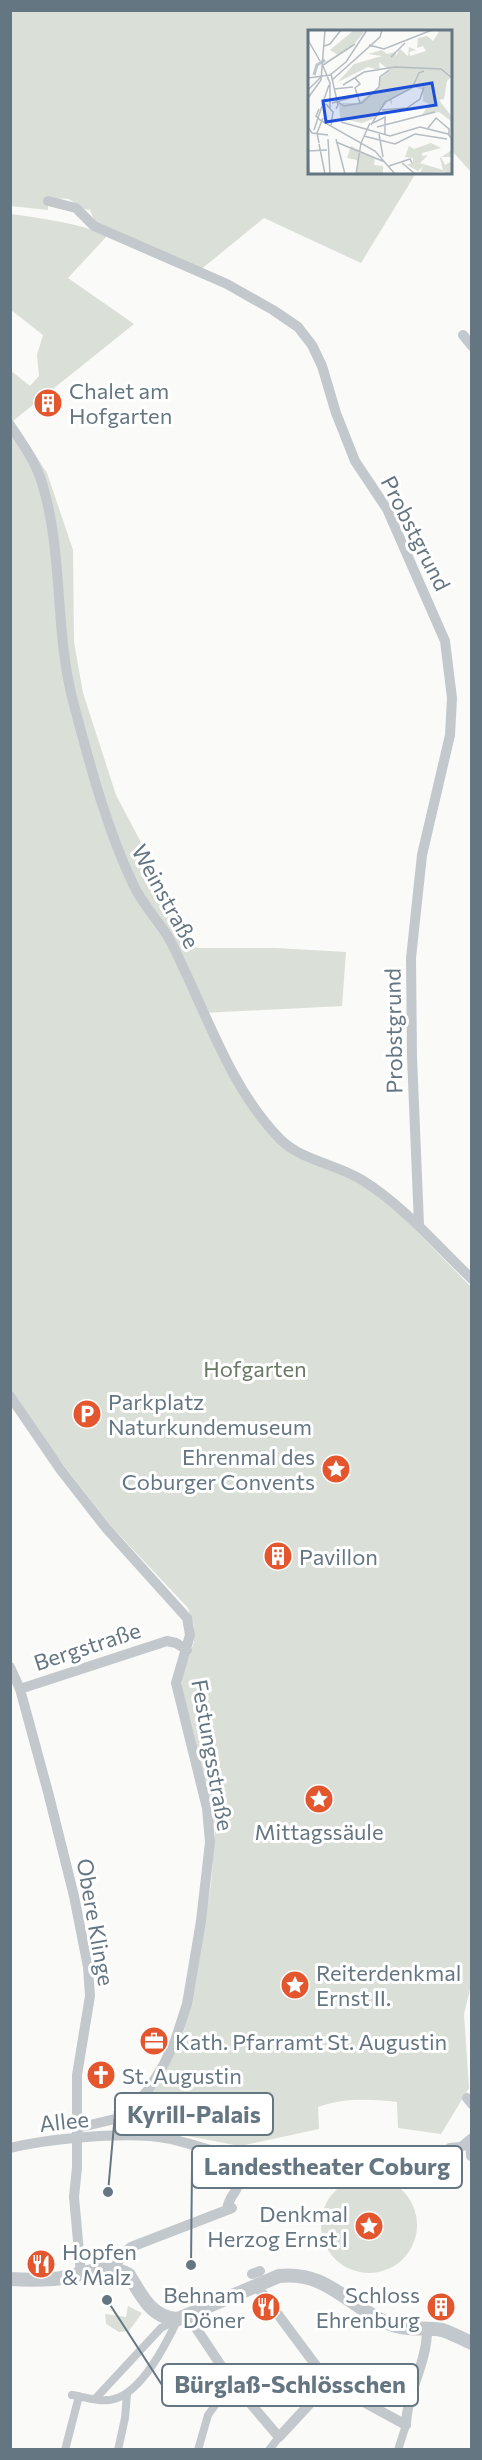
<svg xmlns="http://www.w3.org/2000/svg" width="482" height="2460" font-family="Commissioner,sans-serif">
<rect width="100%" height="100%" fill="#fafaf8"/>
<path fill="#dadfd7" d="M 11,11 L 471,11 L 471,172 L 451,150 L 450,32 L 310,32 L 310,172 L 416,173 L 361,263 L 264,218 L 199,271 L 96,224 L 89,208 L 89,210 C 69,207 79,193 48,201 L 48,210 L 11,206 Z
M 11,214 C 43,219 77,222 107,236 L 68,278 L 134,324 L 13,421 L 47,473 L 73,550 L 74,642 L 83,693 L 116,795 L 197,948 L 276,948 L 346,952 L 342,1006 L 202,1013 L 266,1129 L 360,1183 L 399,1213 L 471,1287 L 472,1981 L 464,2014 L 469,2088 L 441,2134 L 398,2128 L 397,2102 C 368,2099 345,2098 318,2107 L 319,2129 L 240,2146 L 129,2125 L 125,2117 L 148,2097 L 161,2079 L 182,2038 L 191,2005 L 211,1884 L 215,1833 L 208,1795 L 181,1688 L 182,1676 L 194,1642 L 194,1626 L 188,1608 L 110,1525 L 49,1446 L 11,1389 L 10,370 L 30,386 L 39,376 L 37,355 L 43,335 L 11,310 Z
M 119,2095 L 135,2096 L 113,2116 L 113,2111 L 119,2111 Z
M321 2225a48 48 0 1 1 96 0a48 48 0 1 1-96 0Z
M 128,2306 L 142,2313 L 129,2331 L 119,2332 L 106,2324 L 105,2314 L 126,2317 Z"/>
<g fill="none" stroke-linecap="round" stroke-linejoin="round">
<path stroke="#c3c8cc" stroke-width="8" d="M 72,2395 C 85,2397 101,2403 114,2399 C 142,2392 166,2344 178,2319
M 95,2399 L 161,2328 L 176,2320
M 65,2450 L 79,2396
M 118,2450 L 125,2418 L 127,2394
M 198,2450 L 208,2415 L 232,2382
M 269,2450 L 279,2437
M 398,2450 L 406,2425"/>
<path stroke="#c3c8cc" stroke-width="10" d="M 48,201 L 76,208 L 94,226 L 227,284 L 273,310 L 298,327 L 312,345 L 322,366 L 336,413 L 355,461 L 387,509 L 445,641 L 452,698 L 450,735 L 422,855 L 411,958 L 412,1057 L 419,1225
M 463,335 L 472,346
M 10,425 C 22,443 36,462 42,483 C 64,554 54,633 74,705 C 90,765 106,827 133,884 C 141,902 156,918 167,935 C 173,945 178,956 183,967 C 211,1026 234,1092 280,1139 C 302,1161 337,1164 362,1180 C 404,1206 436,1245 472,1279
M 10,1396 L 60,1469 L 106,1528 L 187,1618 L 190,1635 L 176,1683 L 207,1808 L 210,1842 L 201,1921 L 187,2004 L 175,2041 L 164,2064 L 148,2090 L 133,2107 L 115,2119 L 77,2128 L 77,2075 L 90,1996 L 88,1967 L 74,1896 L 48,1792 L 20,1689 L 10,1667
M 20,1689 L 167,1641 L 176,1643 L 187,1650
M 467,2098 L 472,2104
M 470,2140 L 471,2156
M 10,2148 C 47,2139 112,2133 150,2136 C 176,2138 202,2148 227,2155 L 227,2164 C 252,2189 229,2188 227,2210 L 232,2208
M 450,2148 L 461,2147 L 472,2138
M 77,2167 L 74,2197 L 81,2274
M 113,2270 L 123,2254 L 131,2247 L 227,2210
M 252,2274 L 260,2271
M 256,2285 L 329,2383 L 406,2425 C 407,2392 427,2363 427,2330
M 188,2316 L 232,2382 L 279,2437 L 329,2383"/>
<path stroke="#c3c8cc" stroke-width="14" d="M 10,2279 C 25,2280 40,2280 54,2279 C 78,2277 106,2261 129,2275 C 141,2295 152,2319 178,2319 L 279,2276 C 327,2271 346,2304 387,2323 C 404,2331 423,2327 442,2330 C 452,2333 462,2339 472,2343"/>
<path stroke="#c3c8cc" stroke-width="10" d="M 77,2128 L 77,2167"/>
</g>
<defs>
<g id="building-disc" transform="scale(1.5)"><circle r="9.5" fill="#e4572e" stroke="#fff"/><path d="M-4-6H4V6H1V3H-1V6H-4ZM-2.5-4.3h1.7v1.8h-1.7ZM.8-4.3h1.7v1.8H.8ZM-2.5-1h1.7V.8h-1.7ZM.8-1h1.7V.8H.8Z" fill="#fff"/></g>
<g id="parking-disc" transform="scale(1.5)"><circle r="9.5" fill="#e4572e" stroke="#fff"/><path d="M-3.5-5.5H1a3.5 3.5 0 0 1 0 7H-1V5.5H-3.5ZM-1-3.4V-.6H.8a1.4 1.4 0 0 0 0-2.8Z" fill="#fff"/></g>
<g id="sight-disc" transform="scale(1.5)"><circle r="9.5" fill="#e4572e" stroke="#fff"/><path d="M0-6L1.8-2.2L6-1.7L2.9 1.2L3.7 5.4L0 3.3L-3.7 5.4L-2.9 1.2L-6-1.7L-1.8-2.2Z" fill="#fff"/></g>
<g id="office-disc" transform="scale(1.5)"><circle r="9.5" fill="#e4572e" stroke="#fff"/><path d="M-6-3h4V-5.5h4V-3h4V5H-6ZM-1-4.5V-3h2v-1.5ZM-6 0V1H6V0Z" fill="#fff"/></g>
<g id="church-disc" transform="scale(1.5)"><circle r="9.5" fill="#e4572e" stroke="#fff"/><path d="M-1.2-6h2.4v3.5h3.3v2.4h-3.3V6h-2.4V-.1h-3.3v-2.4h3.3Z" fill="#fff"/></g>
<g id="restaurant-disc" transform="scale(1.5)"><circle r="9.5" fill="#e4572e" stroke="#fff"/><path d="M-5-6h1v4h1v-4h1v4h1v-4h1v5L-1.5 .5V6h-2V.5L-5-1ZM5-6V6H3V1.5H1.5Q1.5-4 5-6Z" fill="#fff"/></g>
</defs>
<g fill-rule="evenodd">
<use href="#building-disc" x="48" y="403"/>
<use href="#parking-disc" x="87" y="1414"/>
<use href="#sight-disc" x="336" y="1469"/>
<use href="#building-disc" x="278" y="1556"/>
<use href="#sight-disc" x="319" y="1799"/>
<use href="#sight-disc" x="295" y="1985"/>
<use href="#office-disc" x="154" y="2041"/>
<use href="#church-disc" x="101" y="2075"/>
<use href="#sight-disc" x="369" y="2226"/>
<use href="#restaurant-disc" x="41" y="2264"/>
<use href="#restaurant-disc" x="266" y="2307"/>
<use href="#building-disc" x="441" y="2307"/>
</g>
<g text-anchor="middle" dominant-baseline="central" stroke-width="6" stroke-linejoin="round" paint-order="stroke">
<g font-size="22" fill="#657683" stroke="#fff" text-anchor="start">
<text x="69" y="390">Chalet am<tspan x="69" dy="25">Hofgarten</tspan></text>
<text x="108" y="1401">Parkplatz<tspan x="108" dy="25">Naturkundemuseum</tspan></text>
<text x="315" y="1456" text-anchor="end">Ehrenmal des<tspan x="315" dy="25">Coburger Convents</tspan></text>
<text x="299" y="1556">Pavillon</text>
<text x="319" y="1831" text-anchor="middle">Mittagssäule</text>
<text x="316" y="1972">Reiterdenkmal<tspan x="316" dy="25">Ernst II.</tspan></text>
<text x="175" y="2041">Kath. Pfarramt St. Augustin</text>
<text x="122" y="2075">St. Augustin</text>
<text x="348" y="2213" text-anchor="end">Denkmal<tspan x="348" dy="25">Herzog Ernst I</tspan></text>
<text x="62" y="2251">Hopfen<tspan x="62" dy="25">&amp; Malz</tspan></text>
<text x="245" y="2294" text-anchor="end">Behnam<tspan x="245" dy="25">Döner</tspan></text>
<text x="420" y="2294" text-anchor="end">Schloss<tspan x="420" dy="25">Ehrenburg</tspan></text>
</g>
<g font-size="22" fill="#657683" stroke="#fff">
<text transform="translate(416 533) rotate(63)">Probstgrund</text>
<text transform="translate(166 896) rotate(61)">Weinstraße</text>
<text transform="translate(393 1031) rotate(-91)">Probstgrund</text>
<text transform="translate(87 1646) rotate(-18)">Bergstraße</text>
<text transform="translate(213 1755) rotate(80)">Festungsstraße</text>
<text transform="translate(96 1922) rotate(80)">Obere Klinge</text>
<text transform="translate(64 2121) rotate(-6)">Allee</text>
</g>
<g font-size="22" fill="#687a64" stroke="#fff">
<text x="255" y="1368">Hofgarten</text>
</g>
</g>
<g transform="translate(308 30)">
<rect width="144" height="144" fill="#fafaf8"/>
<path d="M 46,0 L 57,1 L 47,13 L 30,25 L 22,20 ZM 132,0 L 144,0 L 144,46 L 139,51 L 136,69 L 131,70 L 144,87 L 143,91 L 131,82 L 114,85 L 121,74 L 115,71 L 115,60 L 106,57 L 84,69 L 84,75 L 81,70 L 67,88 L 54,93 L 32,88 L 31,73 L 50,73 L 71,57 L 72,49 L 81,40 L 71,32 L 72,40 L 60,37 L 30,52 L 46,34 L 74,26 L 60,24 L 74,20 L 79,24 L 88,22 L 88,26 L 92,19 L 100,26 L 101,17 L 108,20 L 101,22 L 102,26 L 118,21 L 115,16 L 109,18 L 110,8 L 119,6 L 125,11 ZM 123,113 L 133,118 L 114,123 L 114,126 L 120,125 L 112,133 L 135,140 L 132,128 L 144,120 L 144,127 L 133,127 L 137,135 L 144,131 L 143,143 L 136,144 L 138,139 L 136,142 L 112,143 L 115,136 L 110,141 L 99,135 L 105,132 L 105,128 L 97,127 L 101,116 L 106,119 ZM 43,116 L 67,128 L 66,135 L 75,136 L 75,144 L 49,143 L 49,130 L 39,128 Z" fill="#dadfd7"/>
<path fill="none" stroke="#bbc7cb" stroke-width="3" d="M 6,45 L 9,35 L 17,30"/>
<path fill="none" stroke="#b5bdc2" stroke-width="1.5" d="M 0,10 L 12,31M 61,15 L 76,19 L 124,0M 16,16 L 22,14 L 33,0M 83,27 L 97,13M 15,35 L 47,14M 15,36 L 22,53 L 22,78M 23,44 L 30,75 L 28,79M 0,48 L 22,45 L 38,32 L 59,0M 47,48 L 52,54 L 47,58 L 52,73M 24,50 L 72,7 L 74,0M 35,55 L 56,42 L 87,37 L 133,39 L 144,48M 26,59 L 45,57M 0,60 L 13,47M 0,68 L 13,50 L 17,0M 30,72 L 36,76 L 54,73 L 71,57 L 72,47 L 81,40M 24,73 L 49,66M 18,74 L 25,82 L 23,95M 14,75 L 21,55M 11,79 L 8,86 L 12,90 L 67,121 L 87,144M 74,80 L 99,78 L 112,69 L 116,57M 33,92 L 82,106 L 112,97 L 140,104 L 144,109M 65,93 L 77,87 L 77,105M 63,95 L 77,72 L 104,58 L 111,43 L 116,41M 0,97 L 4,103 L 20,105M 69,97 L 127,82M 120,98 L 128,88 L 141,99 L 141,105M 6,100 L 14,76M 71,104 L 75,127M 56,106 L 87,114 L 107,104 L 139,109M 0,108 L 1,144M 20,109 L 22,144M 28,109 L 37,144M 28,112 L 77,132M 11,113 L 9,103 L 15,88M 53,113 L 62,93M 11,114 L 17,144M 0,121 L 19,120M 94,133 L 106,143 L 119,144M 81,136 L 102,129 L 104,133M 48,144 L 53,113"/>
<path fill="#1d4ed8" fill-opacity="0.15" stroke="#1d4ed8" stroke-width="3" d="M 124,53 L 128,75 L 18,92 L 15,71 Z"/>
<rect width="144" height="144" fill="none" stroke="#657683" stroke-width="3"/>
</g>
<path fill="none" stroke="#657683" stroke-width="2" d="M108 2192L115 2114M191 2265L192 2167M107 2300L162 2385"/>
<g fill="#657683" stroke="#fff" stroke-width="2">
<circle cx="108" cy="2192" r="6"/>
<circle cx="191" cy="2265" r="6"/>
<circle cx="107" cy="2300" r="6"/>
</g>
<g fill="#fff" stroke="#657683" stroke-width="2">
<rect x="115" y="2093" width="158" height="42" rx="6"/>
<rect x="192" y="2146" width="270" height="42" rx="6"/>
<rect x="162" y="2364" width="256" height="42" rx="6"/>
</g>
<g font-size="24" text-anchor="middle" font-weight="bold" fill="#657683">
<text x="194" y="2123">Kyrill-Palais</text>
<text x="327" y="2175">Landestheater Coburg</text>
<text x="290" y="2393">Bürglaß-Schlösschen</text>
</g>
<rect width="482" height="2460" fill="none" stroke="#657683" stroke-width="24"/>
</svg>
